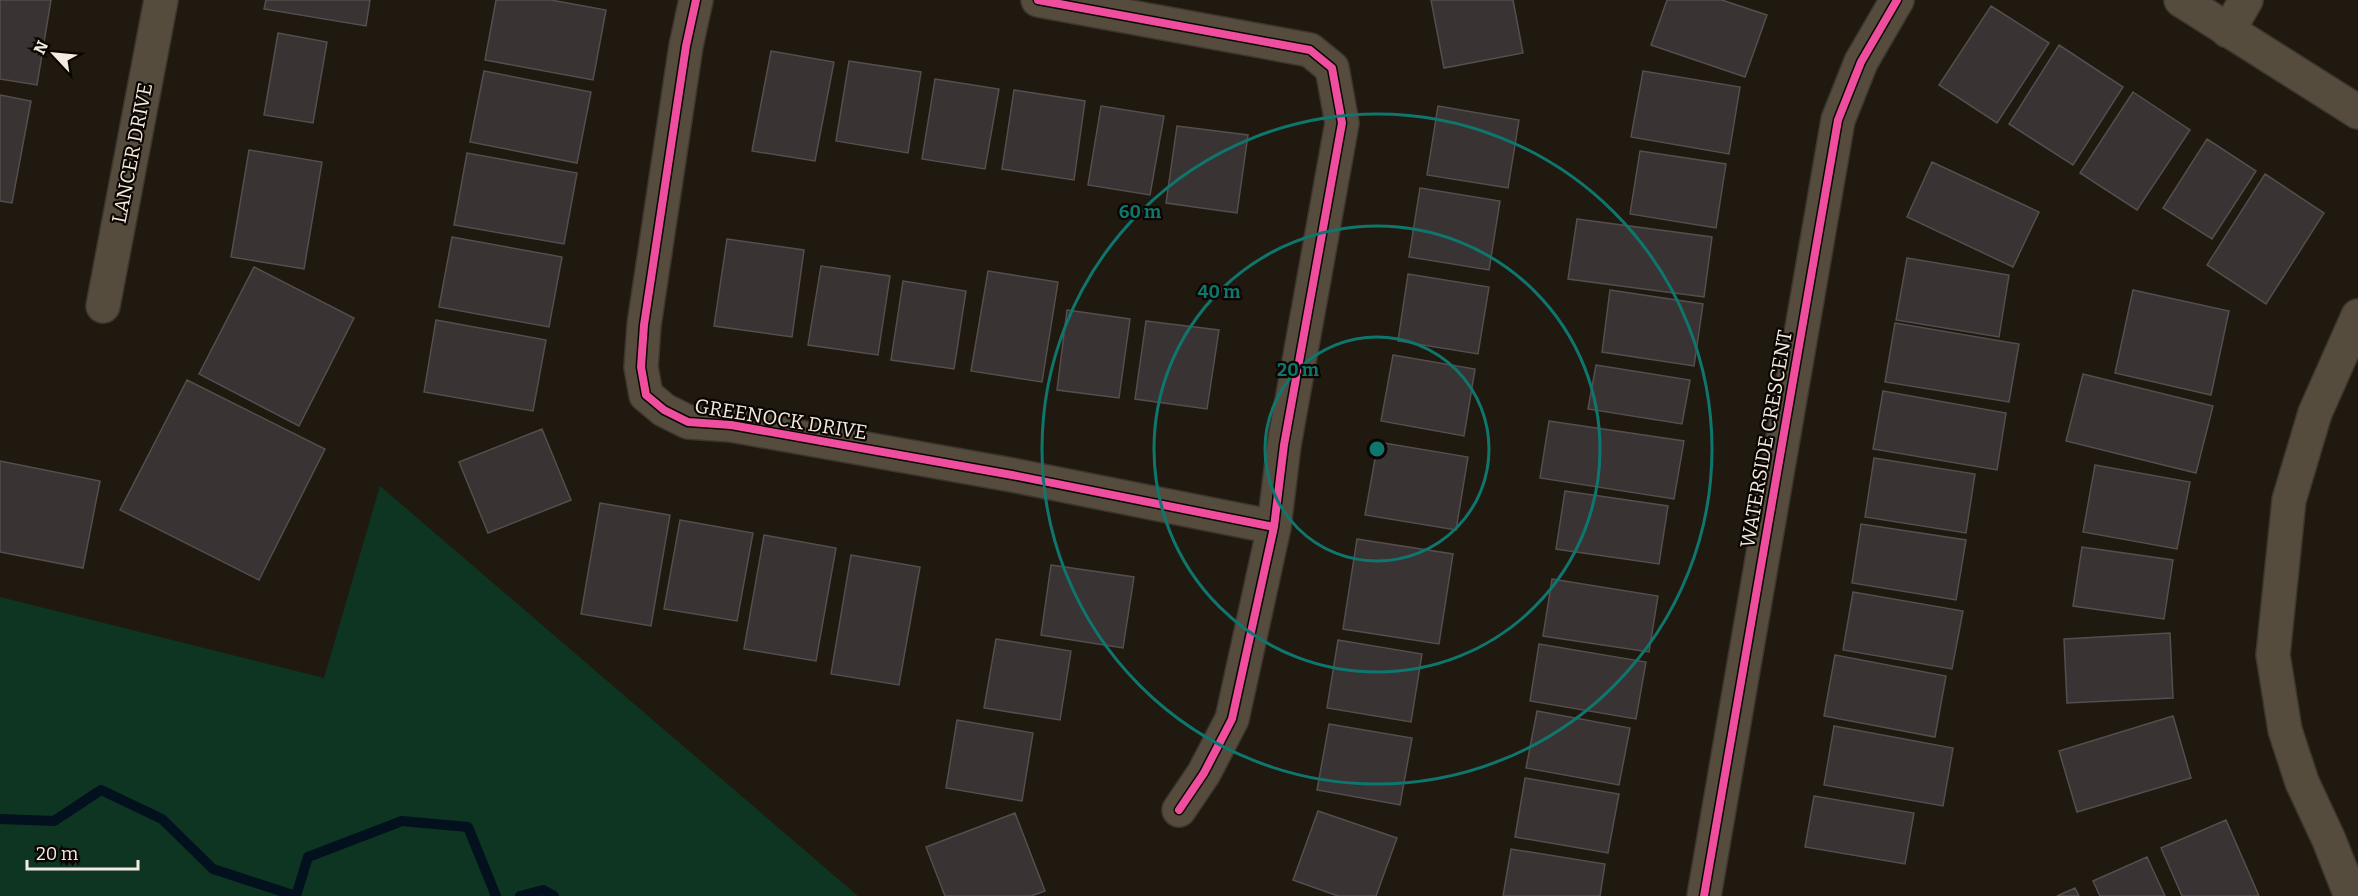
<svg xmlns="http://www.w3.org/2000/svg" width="2358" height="896" font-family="Bitter,serif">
<rect width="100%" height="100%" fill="#20190f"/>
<path fill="#0e3522" d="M 380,486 L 858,896 L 0,896 L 0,597 L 324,678 Z"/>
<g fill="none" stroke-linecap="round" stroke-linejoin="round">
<path stroke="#03101d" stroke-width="10" d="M 0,819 L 54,821 L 101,790 L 162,819 L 213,869 L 296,896
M 296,896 L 308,857 L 402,821 L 468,827 L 496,896
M 520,896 L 543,890 L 554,896"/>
</g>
<path fill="#393333" stroke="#544e4e" stroke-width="1.5" d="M 0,0 L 51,0 L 37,85 L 0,79 Z
M 266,0 L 370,0 L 366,26 L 264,9 Z
M 496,0 L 551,0 L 606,10 L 593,80 L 485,60 Z
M 1431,0 L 1513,0 L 1523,53 L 1444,68 Z
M 1667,0 L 1722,0 L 1767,15 L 1745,77 L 1651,45 Z
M 1991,6 L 2049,43 L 1997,123 L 1939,85 Z
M 278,33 L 327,42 L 313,123 L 264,115 Z
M 2059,45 L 2123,87 L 2073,165 L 2009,124 Z
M 771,51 L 834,62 L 815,161 L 752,151 Z
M 849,61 L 921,72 L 908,153 L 836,141 Z
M 484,71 L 591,92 L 577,163 L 470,142 Z
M 1643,71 L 1740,87 L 1729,154 L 1631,137 Z
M 935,79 L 999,89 L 985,169 L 922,159 Z
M 1014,90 L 1085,101 L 1074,180 L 1002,169 Z
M 2133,92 L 2190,130 L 2137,210 L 2080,173 Z
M 0,95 L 31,101 L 12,203 L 0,201 Z
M 1101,106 L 1164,116 L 1150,195 L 1088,185 Z
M 1438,106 L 1519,120 L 1508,188 L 1427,175 Z
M 1177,126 L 1248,135 L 1237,213 L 1166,203 Z
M 2207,139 L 2256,171 L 2212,239 L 2163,208 Z
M 249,150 L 322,162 L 304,269 L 231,257 Z
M 1640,151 L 1726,164 L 1716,228 L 1630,214 Z
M 467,153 L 577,173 L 564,244 L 454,225 Z
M 1932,162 L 2039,212 L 2013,267 L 1907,217 Z
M 2265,174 L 2324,213 L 2266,304 L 2207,265 Z
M 1420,188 L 1500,201 L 1489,270 L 1409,257 Z
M 1577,219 L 1712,237 L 1704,297 L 1568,279 Z
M 452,237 L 562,257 L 549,327 L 439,307 Z
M 727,239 L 804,250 L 792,337 L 714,326 Z
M 1907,258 L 2009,275 L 1999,337 L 1896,320 Z
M 821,266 L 890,276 L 878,355 L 808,345 Z
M 254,267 L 354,318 L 299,426 L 199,374 Z
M 988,271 L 1058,282 L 1042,382 L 971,371 Z
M 1408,274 L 1489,287 L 1478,354 L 1398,341 Z
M 903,281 L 966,291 L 954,369 L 891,360 Z
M 1610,290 L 1703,304 L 1694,366 L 1602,352 Z
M 2133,290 L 2229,311 L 2211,395 L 2115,373 Z
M 1067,310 L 1130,319 L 1119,398 L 1057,390 Z
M 436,320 L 546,340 L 533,411 L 424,392 Z
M 1146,321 L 1219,330 L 1207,409 L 1135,399 Z
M 1895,323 L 2019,344 L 2009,402 L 1885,382 Z
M 1393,355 L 1475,369 L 1464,436 L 1381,421 Z
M 1596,365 L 1690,380 L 1682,424 L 1588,409 Z
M 2083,374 L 2213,406 L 2196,473 L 2066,441 Z
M 187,380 L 325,449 L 259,580 L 120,510 Z
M 1883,391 L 2006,413 L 1997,470 L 1873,449 Z
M 1549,421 L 1684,441 L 1674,499 L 1540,478 Z
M 542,429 L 571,500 L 488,533 L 459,462 Z
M 1378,442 L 1468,457 L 1456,530 L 1365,515 Z
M 1874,458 L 1975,474 L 1966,533 L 1865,517 Z
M 0,461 L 100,481 L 83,568 L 0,552 Z
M 2095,465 L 2190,482 L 2177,549 L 2083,532 Z
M 1565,491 L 1668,506 L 1659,564 L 1556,549 Z
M 600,503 L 670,515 L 651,626 L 581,614 Z
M 680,520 L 753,533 L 737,621 L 664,609 Z
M 1861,524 L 1966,540 L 1956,600 L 1852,583 Z
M 764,535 L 836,548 L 816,661 L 744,649 Z
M 1357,539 L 1453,554 L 1439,644 L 1343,629 Z
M 2082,547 L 2173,560 L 2164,619 L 2073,606 Z
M 851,555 L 920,567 L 899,685 L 831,674 Z
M 1051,565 L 1134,577 L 1123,648 L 1041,635 Z
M 1552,579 L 1658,596 L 1649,652 L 1543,636 Z
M 1853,592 L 1963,611 L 1952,669 L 1843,650 Z
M 2170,633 L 2173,698 L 2067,703 L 2064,639 Z
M 996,639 L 1071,651 L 1060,720 L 984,708 Z
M 1338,640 L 1422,654 L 1411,722 L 1327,708 Z
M 1539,644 L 1646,662 L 1636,719 L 1530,701 Z
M 1835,655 L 1946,676 L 1935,737 L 1824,716 Z
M 1537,711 L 1630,728 L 1619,785 L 1526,768 Z
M 2173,716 L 2191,778 L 2077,812 L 2059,751 Z
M 957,720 L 1033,733 L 1022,801 L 946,788 Z
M 1329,724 L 1412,738 L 1400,805 L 1317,790 Z
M 1834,726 L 1953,748 L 1943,806 L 1824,785 Z
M 1525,778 L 1619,794 L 1608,853 L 1515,837 Z
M 1814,796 L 1914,813 L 1905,864 L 1805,847 Z
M 1318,811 L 1397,838 L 1376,896 L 1338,896 L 1293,880 Z
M 1015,813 L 1045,891 L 1031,896 L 945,896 L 926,847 Z
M 2226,820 L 2259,896 L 2182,896 L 2161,848 Z
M 1511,849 L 1605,864 L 1600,896 L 1503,896 Z
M 2147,857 L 2165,896 L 2100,896 L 2093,881 Z
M 2075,888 L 2079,896 L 2057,896 Z"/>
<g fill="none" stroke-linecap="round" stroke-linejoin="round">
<g stroke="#3c362e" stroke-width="36">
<path id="minor" d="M 696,0 L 686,46 L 644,325 L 641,367 L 646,395 L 664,410 L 688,422 L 731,425 L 1012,475 L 1274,527
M 1038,0 L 1310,50 L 1332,68 L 1342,123 L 1284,445 L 1274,527 L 1232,719 L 1204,773 L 1179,810
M 2181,0 L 2358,112
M 2228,31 L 2246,0
M 103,306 L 161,0
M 1704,896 L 1838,120 L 1861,62 L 1897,0
M 2351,896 L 2329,840 L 2302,782 L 2285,730 L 2273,655 L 2289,500 L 2315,413 L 2358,316"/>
</g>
<use href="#minor" stroke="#554c3d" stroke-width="33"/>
<g stroke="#0b0602" stroke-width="11">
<path id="cycleway" d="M 696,0 L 686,46 L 644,325 L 641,367 L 646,395 L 664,410 L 688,422 L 731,425 L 1012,475 L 1274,527
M 1038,0 L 1310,50 L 1332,68 L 1342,123 L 1284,445 L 1274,527 L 1232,719 L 1204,773 L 1179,810
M 1704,896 L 1838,120 L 1861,62 L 1897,0"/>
</g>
<use href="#cycleway" stroke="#ef4d9e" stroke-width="8"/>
</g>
<g fill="none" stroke="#0f766e" stroke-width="3">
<circle cx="1377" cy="449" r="112"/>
<circle cx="1377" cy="449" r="223"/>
<circle cx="1377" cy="449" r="335"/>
</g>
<g text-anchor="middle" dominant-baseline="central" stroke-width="4.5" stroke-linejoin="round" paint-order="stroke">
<g font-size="20" fill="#f4ebe0" stroke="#0b0602">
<text transform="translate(132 153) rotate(-79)">LANCER DRIVE</text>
<text transform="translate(781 419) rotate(9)">GREENOCK DRIVE</text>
<text transform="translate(1766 439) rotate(-80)">WATERSIDE CRESCENT</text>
</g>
</g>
<circle cx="1377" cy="449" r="9" fill="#0f766e" stroke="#0b0602" stroke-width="3"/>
<g font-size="18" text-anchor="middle" font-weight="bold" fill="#0f766e" stroke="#0b0602" stroke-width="4.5" stroke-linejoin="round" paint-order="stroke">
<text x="1140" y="218">60 m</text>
<text x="1219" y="298">40 m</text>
<text x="1298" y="376">20 m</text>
</g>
<g transform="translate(54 54) rotate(296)" stroke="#0b0602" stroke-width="4.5" paint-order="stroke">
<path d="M0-4.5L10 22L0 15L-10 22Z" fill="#f4ebe0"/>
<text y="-9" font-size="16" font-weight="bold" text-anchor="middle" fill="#f4ebe0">N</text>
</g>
<path d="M27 860v9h111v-9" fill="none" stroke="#f4ebe0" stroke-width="3"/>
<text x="36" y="860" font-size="18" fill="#f4ebe0" stroke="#0b0602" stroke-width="4.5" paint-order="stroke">20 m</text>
</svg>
